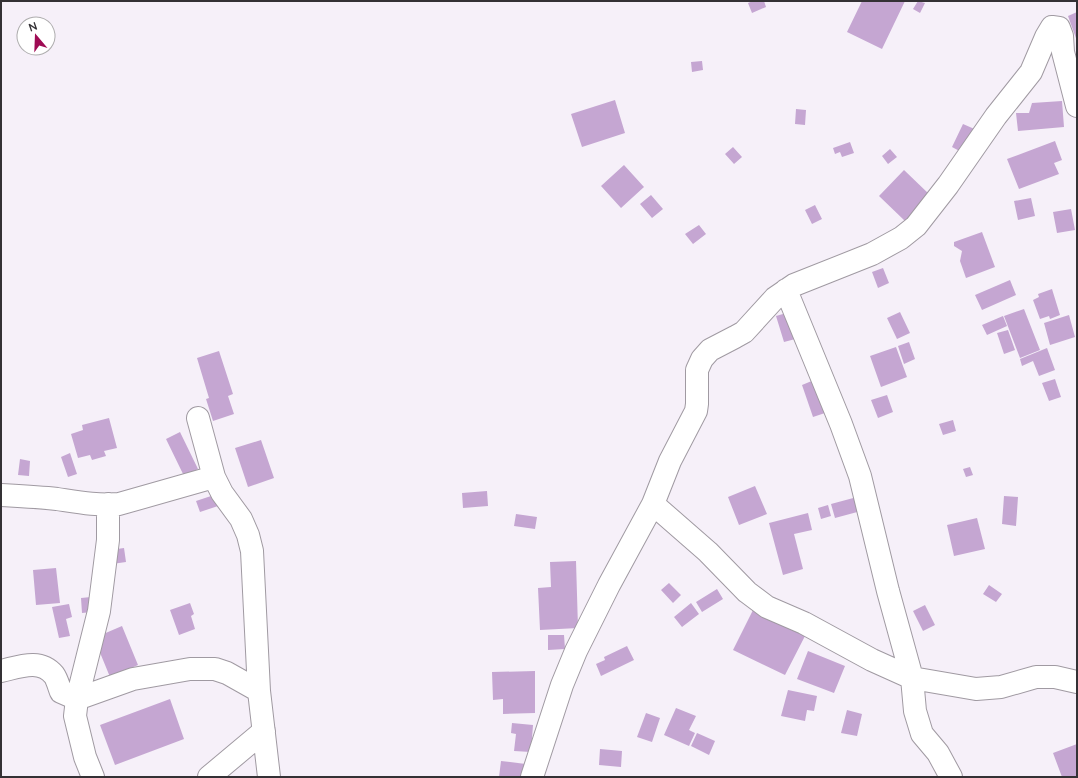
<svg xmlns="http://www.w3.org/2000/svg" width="1078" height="778" font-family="'Nunito Sans',sans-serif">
<rect width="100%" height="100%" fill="#f6f0f9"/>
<path fill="#c5a6d2" d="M 753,1 L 764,1 L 766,7 L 752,13 L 748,3 Z
M 862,1 L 905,1 L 882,49 L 847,32 Z
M 918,1 L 925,3 L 920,13 L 913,9 Z
M 1077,12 L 1077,41 L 1068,16 Z
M 702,61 L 703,70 L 692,72 L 691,62 Z
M 615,100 L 625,133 L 582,147 L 571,114 Z
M 1062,101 L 1064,127 L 1018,131 L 1016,113 L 1029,113 L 1032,103 Z
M 796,109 L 806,110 L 805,125 L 795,124 Z
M 963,124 L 979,131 L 967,155 L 952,147 Z
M 1055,141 L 1062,160 L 1054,163 L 1059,174 L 1019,189 L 1007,159 Z
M 850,142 L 854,153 L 842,157 L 840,152 L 835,154 L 833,148 Z
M 733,147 L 742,157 L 734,164 L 725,154 Z
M 890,149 L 897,157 L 888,164 L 882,156 Z
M 624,165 L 644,187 L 621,208 L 601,186 Z
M 904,170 L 930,195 L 905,221 L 879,196 Z
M 651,195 L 663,209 L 652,218 L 640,204 Z
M 1031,198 L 1035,216 L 1018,220 L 1014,201 Z
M 815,205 L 822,219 L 812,224 L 805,210 Z
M 1071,209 L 1075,230 L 1057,233 L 1053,212 Z
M 699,225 L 706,234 L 693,244 L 685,234 Z
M 982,232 L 995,267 L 966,278 L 960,261 L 962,251 L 954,246 L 954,242 Z
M 883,268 L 889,283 L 878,288 L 872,272 Z
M 1010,280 L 1016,295 L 982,310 L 975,295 Z
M 1052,289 L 1060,315 L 1050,319 L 1049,316 L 1040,319 L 1033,300 L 1039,297 L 1038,294 Z
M 1024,309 L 1040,350 L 1020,358 L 1004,316 Z
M 790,312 L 799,338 L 784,342 L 776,316 Z
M 900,312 L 910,333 L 897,339 L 887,318 Z
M 1069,315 L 1075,337 L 1050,345 L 1044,323 Z
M 1003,316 L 1007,326 L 987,335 L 982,325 Z
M 1008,330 L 1015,350 L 1004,354 L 997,333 Z
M 909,342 L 915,359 L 904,364 L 898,346 Z
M 896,347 L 907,377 L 881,387 L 870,356 Z
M 1047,348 L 1055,370 L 1039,376 L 1033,361 L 1022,366 L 1020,359 Z
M 219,351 L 233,394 L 228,396 L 234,414 L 213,421 L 206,399 L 209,398 L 197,358 Z
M 819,378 L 831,411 L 813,417 L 802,385 Z
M 1055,379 L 1061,397 L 1049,401 L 1042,383 Z
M 887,395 L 893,412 L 878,418 L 871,400 Z
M 109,418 L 117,448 L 104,451 L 106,456 L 92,460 L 90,455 L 78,458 L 71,434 L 83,430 L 82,425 Z
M 953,420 L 956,431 L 943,435 L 939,424 Z
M 180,432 L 198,469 L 184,476 L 166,439 Z
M 261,440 L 274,478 L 248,487 L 235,448 Z
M 70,453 L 77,474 L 68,477 L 61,457 Z
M 20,459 L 30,461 L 29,476 L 18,475 Z
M 970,467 L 973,475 L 966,477 L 963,469 Z
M 755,486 L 767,514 L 739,525 L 728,497 Z
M 487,491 L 488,506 L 463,508 L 462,493 Z
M 217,494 L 221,505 L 200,512 L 196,501 Z
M 1004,496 L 1018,497 L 1016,526 L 1002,524 Z
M 857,497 L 861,511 L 835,518 L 831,504 Z
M 828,505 L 831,516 L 821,519 L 818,508 Z
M 808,513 L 812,530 L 794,534 L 803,569 L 783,575 L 769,523 Z
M 516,514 L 537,517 L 535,529 L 514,526 Z
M 977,518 L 985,549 L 954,556 L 947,525 Z
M 124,548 L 126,562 L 112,564 L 110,550 Z
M 576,561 L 578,628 L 540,630 L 538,588 L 551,587 L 550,562 Z
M 56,568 L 60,603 L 36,605 L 33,570 Z
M 669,583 L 681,595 L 673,603 L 661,590 Z
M 989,585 L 1002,594 L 996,602 L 983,594 Z
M 717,589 L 723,599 L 702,612 L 696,602 Z
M 91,597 L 92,612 L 82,613 L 81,598 Z
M 190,603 L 194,614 L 191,616 L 195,629 L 179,635 L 170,610 Z
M 691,603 L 699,614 L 682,627 L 674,617 Z
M 69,604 L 72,617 L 66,619 L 70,636 L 59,638 L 52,607 Z
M 925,605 L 935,625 L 923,631 L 913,611 Z
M 753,610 L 805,636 L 785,675 L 733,650 Z
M 122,626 L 138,665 L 110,677 L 94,638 Z
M 548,635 L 564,635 L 565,649 L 548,650 Z
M 627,646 L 634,660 L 601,676 L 596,664 L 605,660 L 604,657 Z
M 808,651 L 845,666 L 834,693 L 797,679 Z
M 535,671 L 535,713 L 503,714 L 503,699 L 493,700 L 492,672 Z
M 788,690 L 817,696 L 814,711 L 807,710 L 805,721 L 781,716 Z
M 170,699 L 184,739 L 115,765 L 100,725 Z
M 676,708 L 696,716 L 689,730 L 695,733 L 689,746 L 664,735 Z
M 847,710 L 862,714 L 857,736 L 841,733 Z
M 646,713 L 660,718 L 652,742 L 637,737 Z
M 512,723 L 533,725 L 531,752 L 514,751 L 516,734 L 511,733 Z
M 697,733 L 715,741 L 709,755 L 691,746 Z
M 1077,744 L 1077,777 L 1062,777 L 1053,753 Z
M 600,749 L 622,751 L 621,767 L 599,765 Z
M 501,761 L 526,764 L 528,777 L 499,777 Z"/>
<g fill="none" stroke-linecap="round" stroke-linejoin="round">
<g stroke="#a09aa2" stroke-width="24">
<path id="minor" d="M 786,290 L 841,424 L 860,476 L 888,591 L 912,678 L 915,711 L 922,734 L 938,753 L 951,777
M 198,418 L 214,477 L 222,493 L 241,519 L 248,535 L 252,551 L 259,691 L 269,777
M 1,495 C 19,496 39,497 57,499 C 77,502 98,506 119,504 L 214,477
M 653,504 L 708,552 L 747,592 L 767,607 L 804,623 L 872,660 L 912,678 L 976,689 L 1001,687 L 1036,677 L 1055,677 L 1077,682
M 1,671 C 19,667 40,658 54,675 C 57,679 59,687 61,692 L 77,699 L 133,679 L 190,669 L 215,669 L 227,673 L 259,691
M 93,777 L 85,757 L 75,716 L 77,699 L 99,611 L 108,540 L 108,504
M 209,777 L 264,731
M 532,777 L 562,685 L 576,651 L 609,585 L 653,504 L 670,461 L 696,411 L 697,404 L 697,370 L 702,359 L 710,350 L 735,337 L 744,332 L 775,298 L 794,285 L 872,254 L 901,238 L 916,226 L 948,185 L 996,116 L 1031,72 L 1046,37 L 1052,27 L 1059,28 L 1062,36 L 1063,52 L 1077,106"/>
</g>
<use href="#minor" stroke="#fff" stroke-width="22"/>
</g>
<rect width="1078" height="778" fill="none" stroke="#343135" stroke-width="4"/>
<g transform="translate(36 36) rotate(341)"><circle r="19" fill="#ffffff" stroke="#aeadae"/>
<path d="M0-3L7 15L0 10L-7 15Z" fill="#9f0b54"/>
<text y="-6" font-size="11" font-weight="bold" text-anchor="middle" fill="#343135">N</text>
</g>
</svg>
